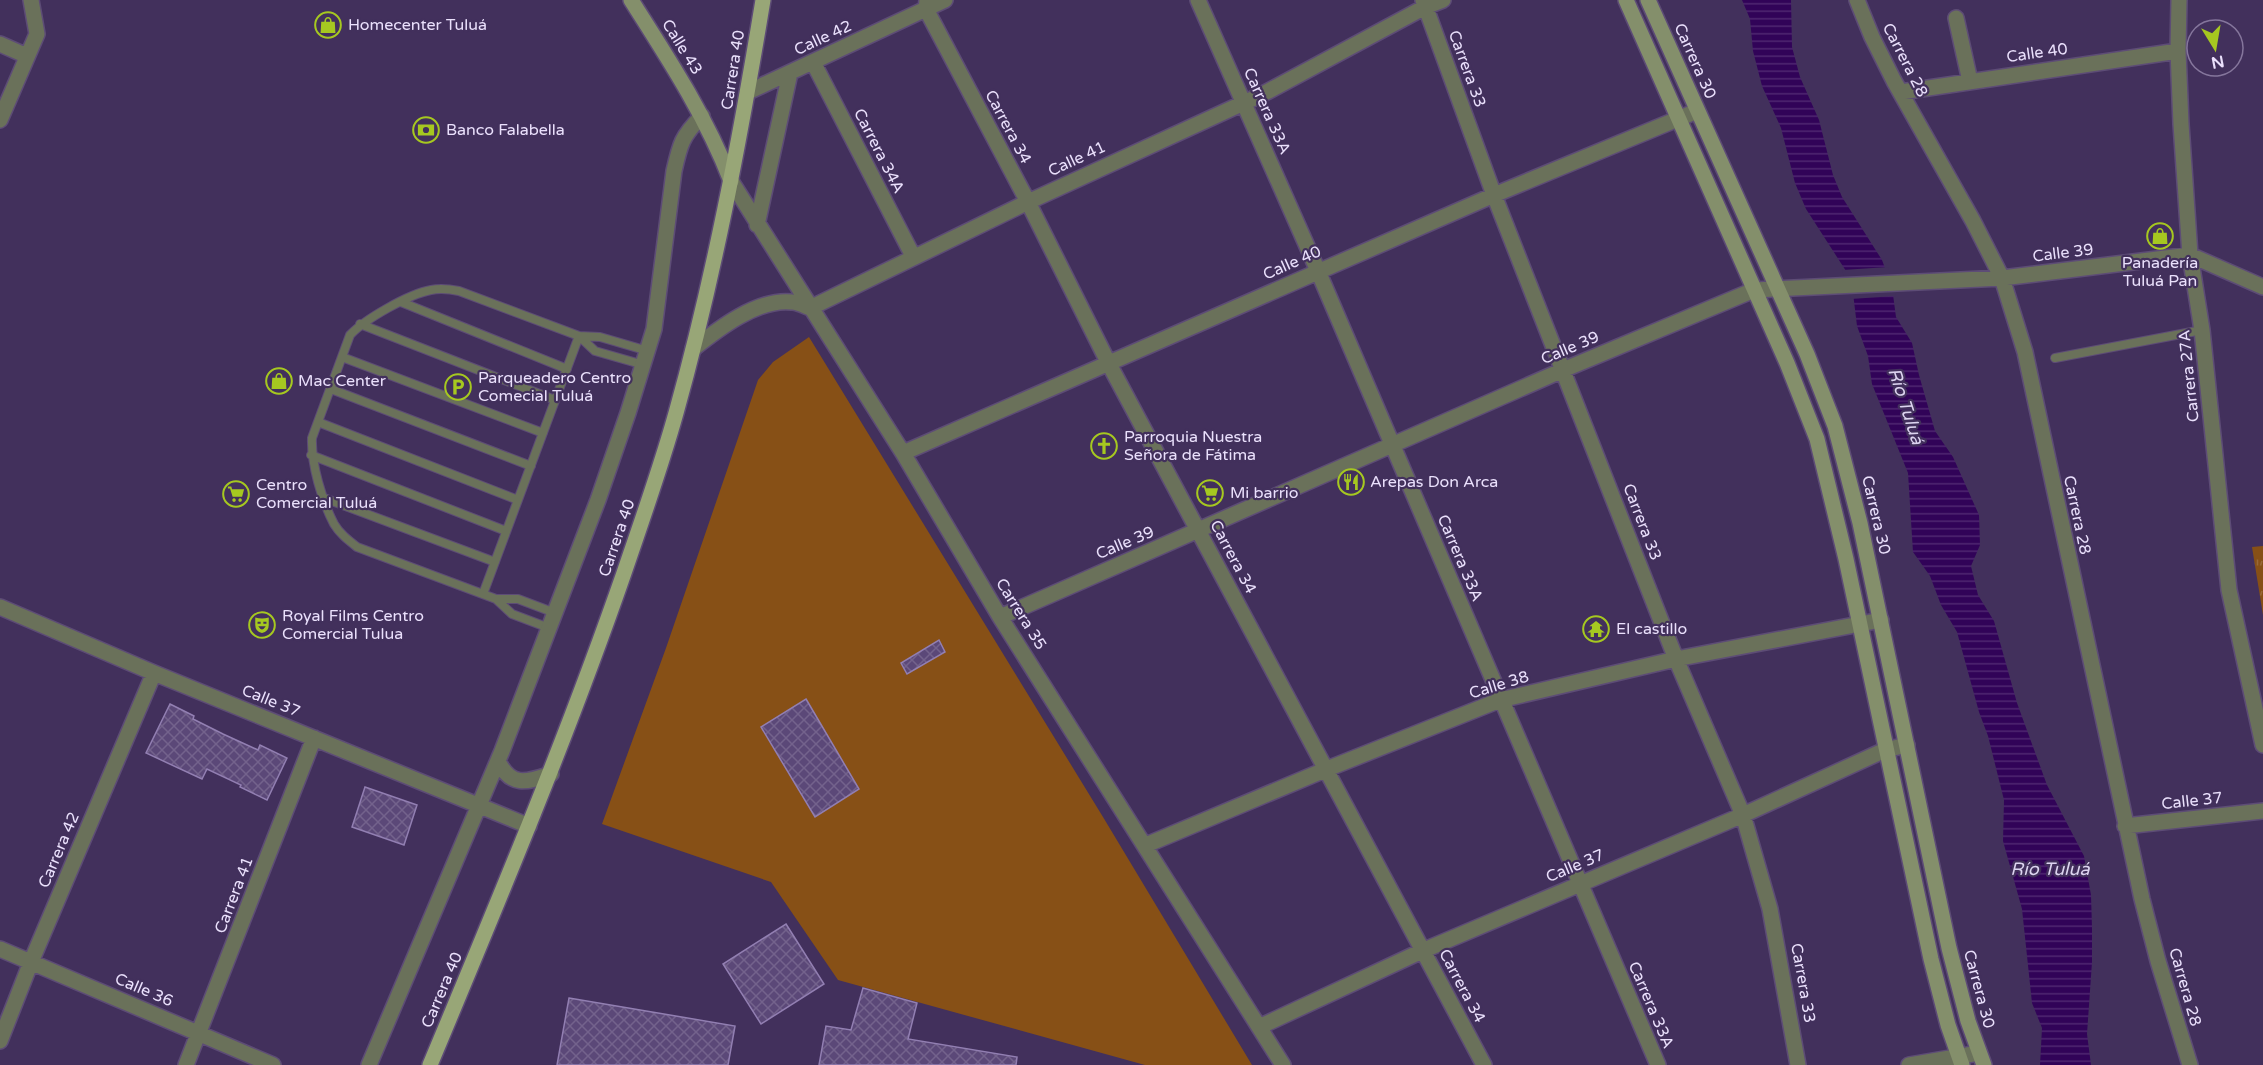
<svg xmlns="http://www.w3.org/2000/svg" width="2263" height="1065" font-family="'Varela Round',sans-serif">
<defs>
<pattern id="park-tufts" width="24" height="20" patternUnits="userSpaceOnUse" patternTransform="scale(1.5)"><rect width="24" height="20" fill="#875016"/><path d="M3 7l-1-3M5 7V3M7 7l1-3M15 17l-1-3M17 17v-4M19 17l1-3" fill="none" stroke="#986939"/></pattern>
<pattern id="water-rules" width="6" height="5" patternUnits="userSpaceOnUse" patternTransform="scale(1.5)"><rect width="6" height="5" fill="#310358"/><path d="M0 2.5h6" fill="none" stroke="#4f2771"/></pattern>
<pattern id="building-cross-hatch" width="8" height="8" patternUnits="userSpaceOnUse" patternTransform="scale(1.5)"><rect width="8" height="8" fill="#5b4878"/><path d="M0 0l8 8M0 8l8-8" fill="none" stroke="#73628c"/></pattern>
</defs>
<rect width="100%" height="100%" fill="#42305c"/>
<path fill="url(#park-tufts)" d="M 2263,546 L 2263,615 L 2252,547 Z"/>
<path fill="#875016" d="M 809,337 L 1103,817 L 1252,1065 L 1145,1065 L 838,980 L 771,882 L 602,824 L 666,648 L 758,380 L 773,362 Z"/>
<path fill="url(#water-rules)" d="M 1742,0 L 1791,0 L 1792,47 L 1800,77 L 1819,120 L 1833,175 L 1842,197 L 1882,260 L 1892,287 L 1896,317 L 1912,343 L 1919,375 L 1935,431 L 1953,457 L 1979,515 L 1980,545 L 1971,566 L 1978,595 L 1994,621 L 2017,703 L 2047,785 L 2084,856 L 2091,895 L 2092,928 L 2092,962 L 2087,1034 L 2091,1065 L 2040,1065 L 2042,1028 L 2032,1003 L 2022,909 L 2003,841 L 2004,800 L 1988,736 L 1979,712 L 1957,632 L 1941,605 L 1930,576 L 1913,552 L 1908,473 L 1872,384 L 1868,356 L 1857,326 L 1853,293 L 1846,271 L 1806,209 L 1795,183 L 1781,128 L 1762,86 L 1753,51 L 1750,19 Z"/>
<path fill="#42305c" d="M 1888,267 L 1896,296 L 1851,299 L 1842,270 Z"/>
<path fill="url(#building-cross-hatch)" stroke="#927fb2" stroke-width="1.5" d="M 939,640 L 945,652 L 907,674 L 901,663 Z
M 806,699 L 859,789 L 815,817 L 761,727 Z
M 170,704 L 194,716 L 193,719 L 223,734 L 258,750 L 260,745 L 287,758 L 267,800 L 240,787 L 241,785 L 207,769 L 202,779 L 146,753 Z
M 365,787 L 417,805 L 404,845 L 352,827 Z
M 786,924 L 824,984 L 761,1024 L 723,964 Z
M 863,988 L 917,1003 L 908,1039 L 1017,1057 L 1016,1065 L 819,1065 L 826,1026 L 851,1030 Z
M 569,998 L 735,1026 L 728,1065 L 557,1065 Z"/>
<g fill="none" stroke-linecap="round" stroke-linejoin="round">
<g stroke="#5d4c76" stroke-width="10">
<path id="lane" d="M 401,302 L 567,369
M 360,324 L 555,400
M 579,336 L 595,351 L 644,365
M 342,357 L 543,433
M 2055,358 L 2202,330
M 331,389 L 531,466
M 318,422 L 518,500
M 311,455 L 506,531
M 324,498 L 495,562
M 483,594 L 579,336
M 496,599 L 512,614 L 549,628
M 555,613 L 518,599 L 496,599 L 357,547 C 348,540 340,534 334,524 C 322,501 311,464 312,438 L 350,335 C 365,319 409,294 431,290 C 441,288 449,289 459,291 L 579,336 L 600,337 L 648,351"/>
</g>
<g stroke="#5d4c76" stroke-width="18">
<path id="street" d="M 927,0 L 926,9 L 1028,202 L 1109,364 L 1484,1065
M 1198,0 L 1318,271 L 1658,1065
M 1423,0 L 1494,195 L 1676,659 L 1743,815 L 1770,909 L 1798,1065
M 1857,0 L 1872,37 L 1894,81 L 1973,221 L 2002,278 L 2025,352 L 2142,899 L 2158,961 L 2190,1065
M 2179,0 L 2178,51 L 2181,124 L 2190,255 L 2202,330 L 2229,590 L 2263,745
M 1956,18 L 1970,81
M 0,44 L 27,56
M 813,62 L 913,256
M 748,92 L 945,0
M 1901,92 L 2178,51
M 0,120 L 37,34 L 31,0
M 731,181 L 903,453 L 1000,617 L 1283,1065
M 757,225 L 790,73
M 693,349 C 718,329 758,298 792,302 C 798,302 805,306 810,308 L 1028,202 L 1261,95 L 1425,7 L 1443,0
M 903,453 L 1494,195 L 1697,111
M 0,607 L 154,673 L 529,826
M 1000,617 L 1563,370 L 1754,290 L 2002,278 L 2190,255 L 2263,287
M 498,761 C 511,788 527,782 551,774
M 2125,826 L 2263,811
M 1146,845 L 1327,769 L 1500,700 L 1676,659 L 1881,620
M 0,949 L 273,1065
M 1259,1027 L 1422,951 L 1743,815 L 1885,750 L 1907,745
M 0,1041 L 31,962 L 154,673
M 186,1065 L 314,738
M 369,1065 L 502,751 L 598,500 L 628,413 L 654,329 L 674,171 C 680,144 682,136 702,116
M 1909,1065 L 1979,1053"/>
</g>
<g stroke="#5d4c76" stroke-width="18">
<path id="secondary" d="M 631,0 C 668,58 706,116 731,181
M 1626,0 L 1787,363 L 1817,439 L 1846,559 L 1931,959 L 1948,1025 L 1962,1065
M 1648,0 L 1807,354 L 1835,426 L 1860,523 L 1949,948 L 1968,1021 L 1984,1065"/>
</g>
<g stroke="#5d4c76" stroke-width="18">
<path id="primary" d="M 430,1065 C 498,902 566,740 624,573 C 642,520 661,467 676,413 C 714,277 740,139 763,0"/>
</g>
<use href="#lane" stroke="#6a715a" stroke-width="8"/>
<use href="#street" stroke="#6a715a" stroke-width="15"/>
<use href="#secondary" stroke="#848f6b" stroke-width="15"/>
<use href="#primary" stroke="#98a677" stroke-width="15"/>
</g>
<defs>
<g id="shop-ring" transform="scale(1.35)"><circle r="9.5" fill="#42305c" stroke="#a6c820" stroke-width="1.5"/><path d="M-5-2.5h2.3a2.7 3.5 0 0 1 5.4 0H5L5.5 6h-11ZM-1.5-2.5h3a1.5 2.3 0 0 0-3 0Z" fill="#a6c820"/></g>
<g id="bank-ring" transform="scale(1.35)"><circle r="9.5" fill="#42305c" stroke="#a6c820" stroke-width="1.5"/><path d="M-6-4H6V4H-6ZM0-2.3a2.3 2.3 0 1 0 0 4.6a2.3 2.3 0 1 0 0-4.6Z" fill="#a6c820"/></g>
<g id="parking-ring" transform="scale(1.35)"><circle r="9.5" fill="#42305c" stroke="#a6c820" stroke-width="1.5"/><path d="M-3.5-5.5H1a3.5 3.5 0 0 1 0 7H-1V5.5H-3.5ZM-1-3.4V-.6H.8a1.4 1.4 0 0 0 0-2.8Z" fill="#a6c820"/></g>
<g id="church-ring" transform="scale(1.35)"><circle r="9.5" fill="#42305c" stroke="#a6c820" stroke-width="1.5"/><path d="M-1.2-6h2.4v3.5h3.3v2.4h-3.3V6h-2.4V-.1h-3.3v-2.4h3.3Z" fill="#a6c820"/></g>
<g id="restaurant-ring" transform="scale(1.35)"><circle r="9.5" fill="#42305c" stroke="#a6c820" stroke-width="1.5"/><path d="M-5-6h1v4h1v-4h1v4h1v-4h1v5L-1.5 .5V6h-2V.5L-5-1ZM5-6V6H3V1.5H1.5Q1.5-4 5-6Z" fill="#a6c820"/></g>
<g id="supermarket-ring" transform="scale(1.35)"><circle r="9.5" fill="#42305c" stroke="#a6c820" stroke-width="1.5"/><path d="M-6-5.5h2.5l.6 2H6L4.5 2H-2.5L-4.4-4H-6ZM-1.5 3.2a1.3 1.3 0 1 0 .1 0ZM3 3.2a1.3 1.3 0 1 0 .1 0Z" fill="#a6c820"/></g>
<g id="theatre-ring" transform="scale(1.35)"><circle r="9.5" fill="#42305c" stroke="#a6c820" stroke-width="1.5"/><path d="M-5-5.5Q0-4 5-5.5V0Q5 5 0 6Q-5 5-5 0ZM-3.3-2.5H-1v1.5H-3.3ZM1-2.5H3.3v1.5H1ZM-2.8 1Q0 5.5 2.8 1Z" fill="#a6c820"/></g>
<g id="temple-ring" transform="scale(1.35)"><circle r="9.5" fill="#42305c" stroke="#a6c820" stroke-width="1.5"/><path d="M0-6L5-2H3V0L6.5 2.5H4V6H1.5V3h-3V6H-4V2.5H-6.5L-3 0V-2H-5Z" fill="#a6c820"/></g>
</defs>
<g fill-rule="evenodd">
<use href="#shop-ring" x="328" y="25"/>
<use href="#bank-ring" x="426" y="130"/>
<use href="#shop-ring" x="2160" y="236"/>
<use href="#shop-ring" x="279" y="381"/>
<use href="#parking-ring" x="458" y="387"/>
<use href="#church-ring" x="1104" y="446"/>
<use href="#restaurant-ring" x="1351" y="482"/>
<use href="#supermarket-ring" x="1210" y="493"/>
<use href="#supermarket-ring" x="236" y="494"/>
<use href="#theatre-ring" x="262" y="625"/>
<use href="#temple-ring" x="1596" y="629"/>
</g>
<g text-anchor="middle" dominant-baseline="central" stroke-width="4.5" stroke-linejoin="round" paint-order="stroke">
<g font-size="16" fill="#eae0fc" stroke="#42305c" text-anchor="start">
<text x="348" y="25">Homecenter Tuluá</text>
<text x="446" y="130">Banco Falabella</text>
<text x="2160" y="263" text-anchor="middle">Panadería<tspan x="2160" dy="18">Tuluá Pan</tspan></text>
<text x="478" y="378">Parqueadero Centro<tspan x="478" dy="18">Comecial Tuluá</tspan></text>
<text x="298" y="381">Mac Center</text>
<text x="1124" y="437">Parroquia Nuestra<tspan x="1124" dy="18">Señora de Fátima</tspan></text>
<text x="1370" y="482">Arepas Don Arca</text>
<text x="256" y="485">Centro<tspan x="256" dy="18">Comercial Tuluá</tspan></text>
<text x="1230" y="493">Mi barrio</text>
<text x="282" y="616">Royal Films Centro<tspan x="282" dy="18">Comercial Tulua</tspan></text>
<text x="1616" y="629">El castillo</text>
</g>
<g font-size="16" fill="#eae0fc" stroke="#42305c">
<text transform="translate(823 38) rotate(-25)">Calle 42</text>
<text transform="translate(682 47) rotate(58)">Calle 43</text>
<text transform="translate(2037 53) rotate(-8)">Calle 40</text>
<text transform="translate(1905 60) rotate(63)">Carrera 28</text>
<text transform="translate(1695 61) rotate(66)">Carrera 30</text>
<text transform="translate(1467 69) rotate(70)">Carrera 33</text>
<text transform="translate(733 70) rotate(-81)">Carrera 40</text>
<text transform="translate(1267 111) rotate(66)">Carrera 33A</text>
<text transform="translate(1008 127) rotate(62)">Carrera 34</text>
<text transform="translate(879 151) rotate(63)">Carrera 34A</text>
<text transform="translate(1077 159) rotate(-25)">Calle 41</text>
<text transform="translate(2063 253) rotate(-7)">Calle 39</text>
<text transform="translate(1292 263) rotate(-24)">Calle 40</text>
<text transform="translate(1570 348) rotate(-23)">Calle 39</text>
<text transform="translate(2189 376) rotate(-96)">Carrera 27A</text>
<text transform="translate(1876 515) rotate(77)">Carrera 30</text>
<text transform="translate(2077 515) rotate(78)">Carrera 28</text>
<text transform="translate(1642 522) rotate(69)">Carrera 33</text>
<text transform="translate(617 538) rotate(-71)">Carrera 40</text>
<text transform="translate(1125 543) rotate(-23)">Calle 39</text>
<text transform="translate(1233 557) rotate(62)">Carrera 34</text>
<text transform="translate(1460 558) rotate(67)">Carrera 33A</text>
<text transform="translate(1021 614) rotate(58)">Carrera 35</text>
<text transform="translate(1499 685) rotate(-17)">Calle 38</text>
<text transform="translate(271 701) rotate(22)">Calle 37</text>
<text transform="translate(2192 801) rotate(-6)">Calle 37</text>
<text transform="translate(59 850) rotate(-67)">Carrera 42</text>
<text transform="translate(1575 866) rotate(-23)">Calle 37</text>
<text transform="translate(234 895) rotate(-69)">Carrera 41</text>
<text transform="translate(1803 983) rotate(80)">Carrera 33</text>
<text transform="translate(1462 986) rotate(62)">Carrera 34</text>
<text transform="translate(2185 987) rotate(74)">Carrera 28</text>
<text transform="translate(1979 989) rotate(75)">Carrera 30</text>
<text transform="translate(144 990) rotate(23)">Calle 36</text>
<text transform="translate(442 990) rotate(-67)">Carrera 40</text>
<text transform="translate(1651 1005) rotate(67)">Carrera 33A</text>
</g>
<g font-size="18" font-style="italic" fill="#ddd4f0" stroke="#42305c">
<text transform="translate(1906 406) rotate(72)">Río Tuluá</text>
<text x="2050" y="869">Río Tuluá</text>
</g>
</g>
<g transform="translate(2215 48) rotate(169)"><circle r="28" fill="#42305c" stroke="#85769c" stroke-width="1.5"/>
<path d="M0-4.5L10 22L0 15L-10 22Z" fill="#a6c820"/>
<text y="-9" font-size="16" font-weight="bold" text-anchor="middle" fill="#eae0fc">N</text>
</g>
</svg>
